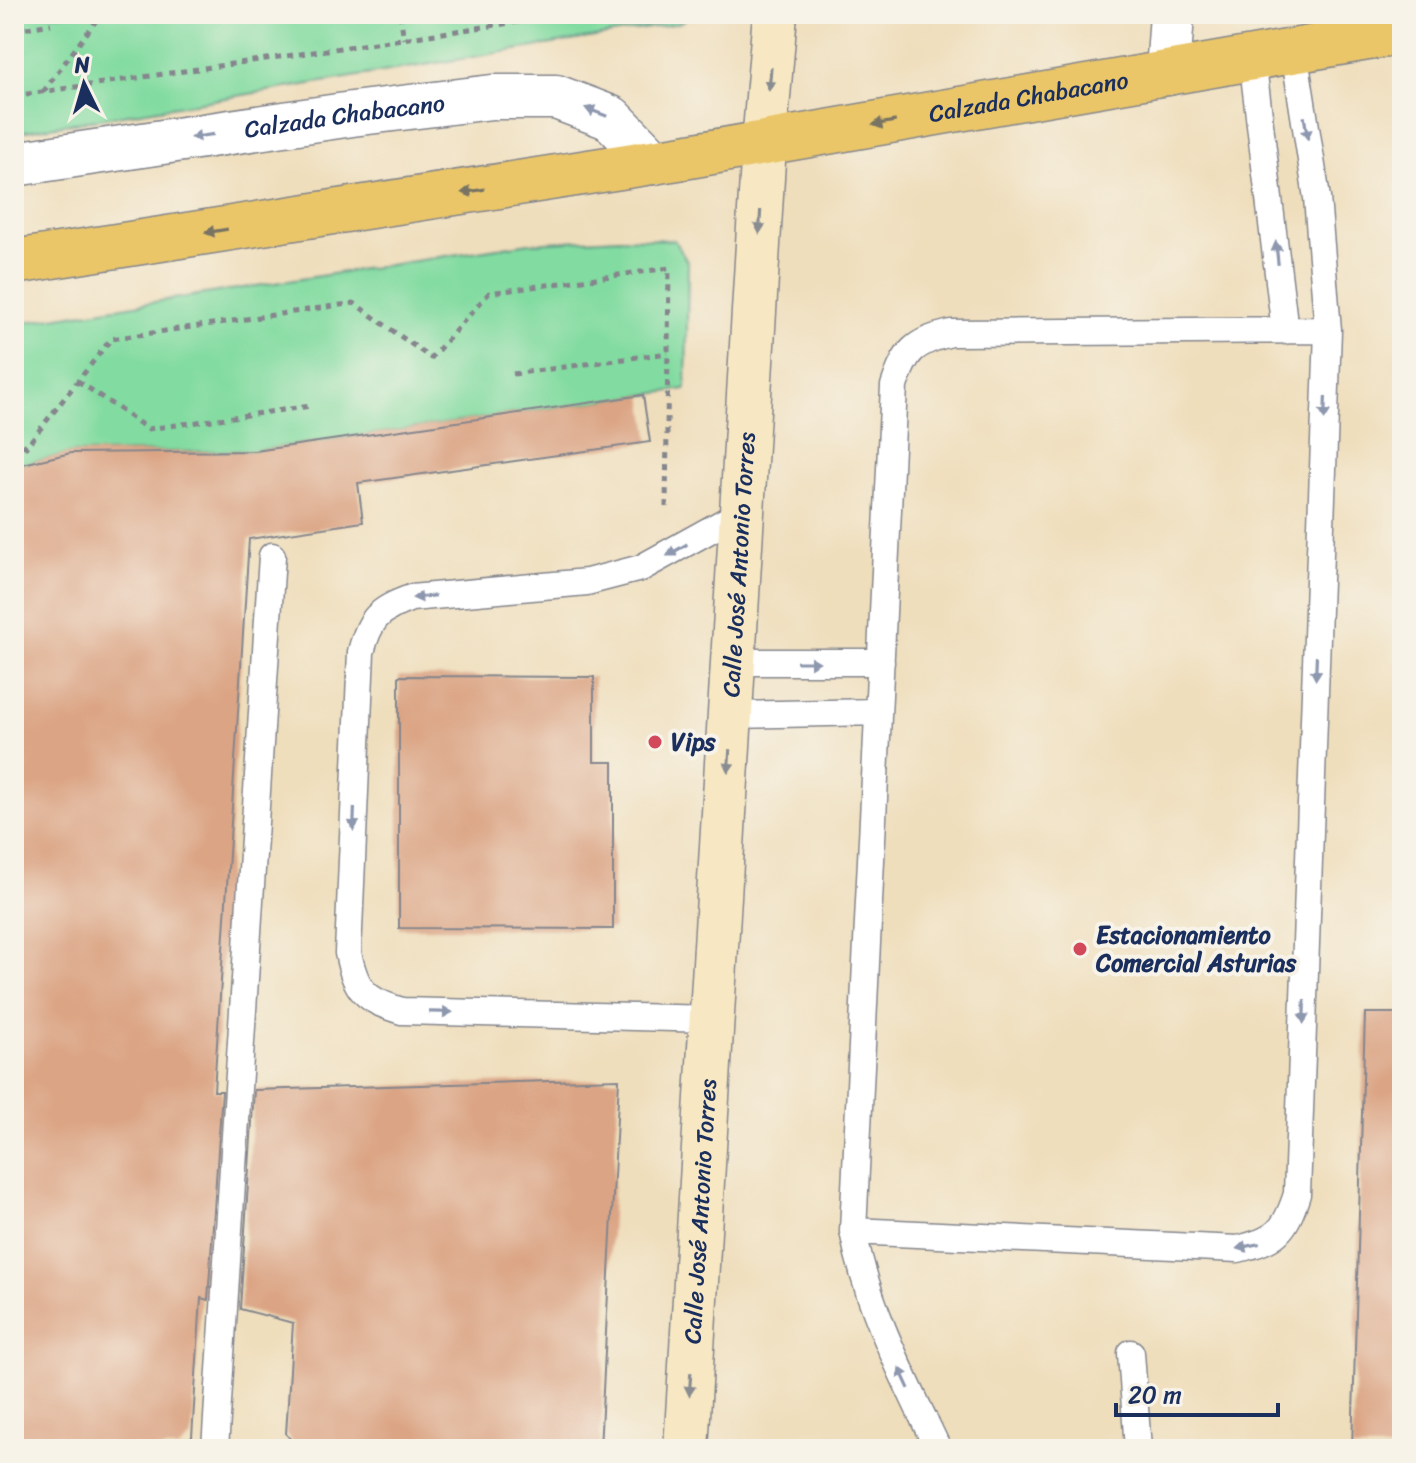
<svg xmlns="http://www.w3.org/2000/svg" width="1416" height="1463" font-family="Sriracha,sans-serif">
<rect width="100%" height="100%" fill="#f7f3e8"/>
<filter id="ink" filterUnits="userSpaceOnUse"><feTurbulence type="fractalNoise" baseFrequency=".0125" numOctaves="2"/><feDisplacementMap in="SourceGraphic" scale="16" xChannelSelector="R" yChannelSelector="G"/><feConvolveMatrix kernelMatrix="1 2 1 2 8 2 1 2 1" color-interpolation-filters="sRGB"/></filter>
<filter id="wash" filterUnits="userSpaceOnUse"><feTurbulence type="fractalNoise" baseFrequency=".006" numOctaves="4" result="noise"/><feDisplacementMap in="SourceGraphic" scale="32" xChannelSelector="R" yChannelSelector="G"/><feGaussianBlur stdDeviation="1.8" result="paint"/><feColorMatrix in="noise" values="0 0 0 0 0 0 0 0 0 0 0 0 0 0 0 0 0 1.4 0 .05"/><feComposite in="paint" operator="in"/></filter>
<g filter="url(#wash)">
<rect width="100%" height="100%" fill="#efdebc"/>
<path fill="#82dba0" stroke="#4e857f" stroke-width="2" d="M 14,14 L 694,14 L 679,23 L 14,133 Z
M 619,238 L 674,240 L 688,263 L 686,389 L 255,451 L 73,453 L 14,466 L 14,324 L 529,243 Z"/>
<g id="blocks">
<path fill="#dba585" d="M 643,395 L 650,442 L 358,483 L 363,522 L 249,539 L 214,1091 L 222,1091 L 208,1300 L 201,1298 L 192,1437 L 178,1449 L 14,1449 L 14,466 L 71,453 L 255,451 Z
M 399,676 L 594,677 L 594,762 L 613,762 L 613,929 L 399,928 Z
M 1365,1013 L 1402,1013 L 1402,1449 L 1352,1449 Z
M 619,1079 L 600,1449 L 299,1449 L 286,1434 L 293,1323 L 240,1309 L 254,1090 Z"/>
</g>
</g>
<g filter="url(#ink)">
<use href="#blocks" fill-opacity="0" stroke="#85868d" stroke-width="2"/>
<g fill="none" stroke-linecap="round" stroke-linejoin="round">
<g stroke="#85868d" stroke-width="29">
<path id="lane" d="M 1294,51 L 1317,198 L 1328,330 L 1297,1194 C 1285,1232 1276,1240 1238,1249 L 853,1231 L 894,386 C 906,350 914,342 951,333 L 1328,330
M 1252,58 L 1285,331
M 736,662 L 881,662
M 732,715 L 878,712
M 712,1019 L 402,1011 C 365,1000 356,991 348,953 L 361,652 C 370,618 378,610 411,598 L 587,582 L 641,568 L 744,511
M 853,1231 C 868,1310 904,1377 938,1449
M 1131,1353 L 1138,1449
M 215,1449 L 272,556"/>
</g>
<g stroke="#85868d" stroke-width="47">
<g id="street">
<path d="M 1168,73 L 1172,14"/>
<path id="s1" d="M 14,164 L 352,114 L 492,97 L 556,97 L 611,118 L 654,162"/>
</g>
</g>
<g stroke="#85868d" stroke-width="47">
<g id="secondary">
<path id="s2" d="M 686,1449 L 764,144 L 775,14"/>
</g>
</g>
<g stroke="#85868d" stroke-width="47">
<g id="primary">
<path id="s3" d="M 14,262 L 678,158 L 1402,32"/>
</g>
</g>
<path stroke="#85868d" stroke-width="5" stroke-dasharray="6 6" stroke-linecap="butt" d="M 400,14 L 404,39
M 14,30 L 51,24
M 43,92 L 101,14
M 14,96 L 572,14
M 513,374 L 668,353
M 78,381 L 148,429 L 311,406
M 14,436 L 26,447 L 111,339 L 354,303 L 431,358 L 489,293 L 669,268 L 666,508"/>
<use href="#lane" stroke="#fff" stroke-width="26"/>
<use href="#street" stroke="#fff" stroke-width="44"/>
<use href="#secondary" stroke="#f7e8c3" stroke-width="44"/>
<use href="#primary" stroke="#eac669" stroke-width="44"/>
</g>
<defs><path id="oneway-solid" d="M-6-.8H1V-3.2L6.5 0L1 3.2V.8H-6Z" transform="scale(2)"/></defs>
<g fill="#898c90">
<use href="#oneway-solid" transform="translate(770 79) rotate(95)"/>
<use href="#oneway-solid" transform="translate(760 222) rotate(93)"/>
<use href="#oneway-solid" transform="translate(729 761) rotate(94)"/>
<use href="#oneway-solid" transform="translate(690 1384) rotate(94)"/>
</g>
<g fill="#8d97ae">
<use href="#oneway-solid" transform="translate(596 112) rotate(-159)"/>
<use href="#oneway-solid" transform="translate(1306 128) rotate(81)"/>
<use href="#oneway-solid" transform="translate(202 136) rotate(172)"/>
<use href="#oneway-solid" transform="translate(1277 253) rotate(-96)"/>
<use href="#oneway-solid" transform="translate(1325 408) rotate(92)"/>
<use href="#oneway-solid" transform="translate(677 550) rotate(150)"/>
<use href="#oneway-solid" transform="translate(424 597) rotate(174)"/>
<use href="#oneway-solid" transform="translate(808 662)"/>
<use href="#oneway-solid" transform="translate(1316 668) rotate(92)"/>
<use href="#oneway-solid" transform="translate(354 819) rotate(92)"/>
<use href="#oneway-solid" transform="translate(441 1012) rotate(1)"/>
<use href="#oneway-solid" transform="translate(1304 1012) rotate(92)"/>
<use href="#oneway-solid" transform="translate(1248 1246) rotate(168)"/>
<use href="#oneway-solid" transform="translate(904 1378) rotate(-115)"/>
</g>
<g fill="#787363">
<use href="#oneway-solid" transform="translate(884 123) rotate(170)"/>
<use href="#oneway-solid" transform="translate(473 191) rotate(171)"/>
<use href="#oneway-solid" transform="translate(216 231) rotate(171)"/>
</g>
</g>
<g fill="#d1495b" stroke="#f7f3e8" stroke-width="3">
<circle cx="655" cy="742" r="8"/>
<circle cx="1080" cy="949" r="8"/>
</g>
<g text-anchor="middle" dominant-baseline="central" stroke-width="8" stroke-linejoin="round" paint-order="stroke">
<g font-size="24" fill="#1b2f5e" stroke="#f7f3e8">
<text stroke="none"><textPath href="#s3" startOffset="1028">Calzada Chabacano</textPath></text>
<text stroke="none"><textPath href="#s1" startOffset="334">Calzada Chabacano</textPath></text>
<text stroke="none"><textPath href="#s2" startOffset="886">Calle José Antonio Torres</textPath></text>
<text stroke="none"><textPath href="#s2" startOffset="238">Calle José Antonio Torres</textPath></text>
</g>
<g font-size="24" font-weight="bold" fill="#1b2f5e" stroke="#f7f3e8" text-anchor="start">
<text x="671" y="742">Vips</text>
<text x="1096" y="935">Estacionamiento<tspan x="1096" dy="28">Comercial Asturias</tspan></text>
</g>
</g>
<rect width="1416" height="1463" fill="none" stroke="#f7f3e8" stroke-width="48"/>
<g transform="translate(84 84) rotate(355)" stroke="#f7f3e8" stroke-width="6" paint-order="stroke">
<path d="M0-6L14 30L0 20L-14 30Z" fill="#1b2f5e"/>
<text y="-12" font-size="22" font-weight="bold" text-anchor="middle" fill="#1b2f5e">N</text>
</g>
<path d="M1116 1403v12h162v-12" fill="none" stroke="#1b2f5e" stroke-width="4"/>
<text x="1128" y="1403" font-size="24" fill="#1b2f5e" stroke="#f7f3e8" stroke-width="6" paint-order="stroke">20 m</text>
</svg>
